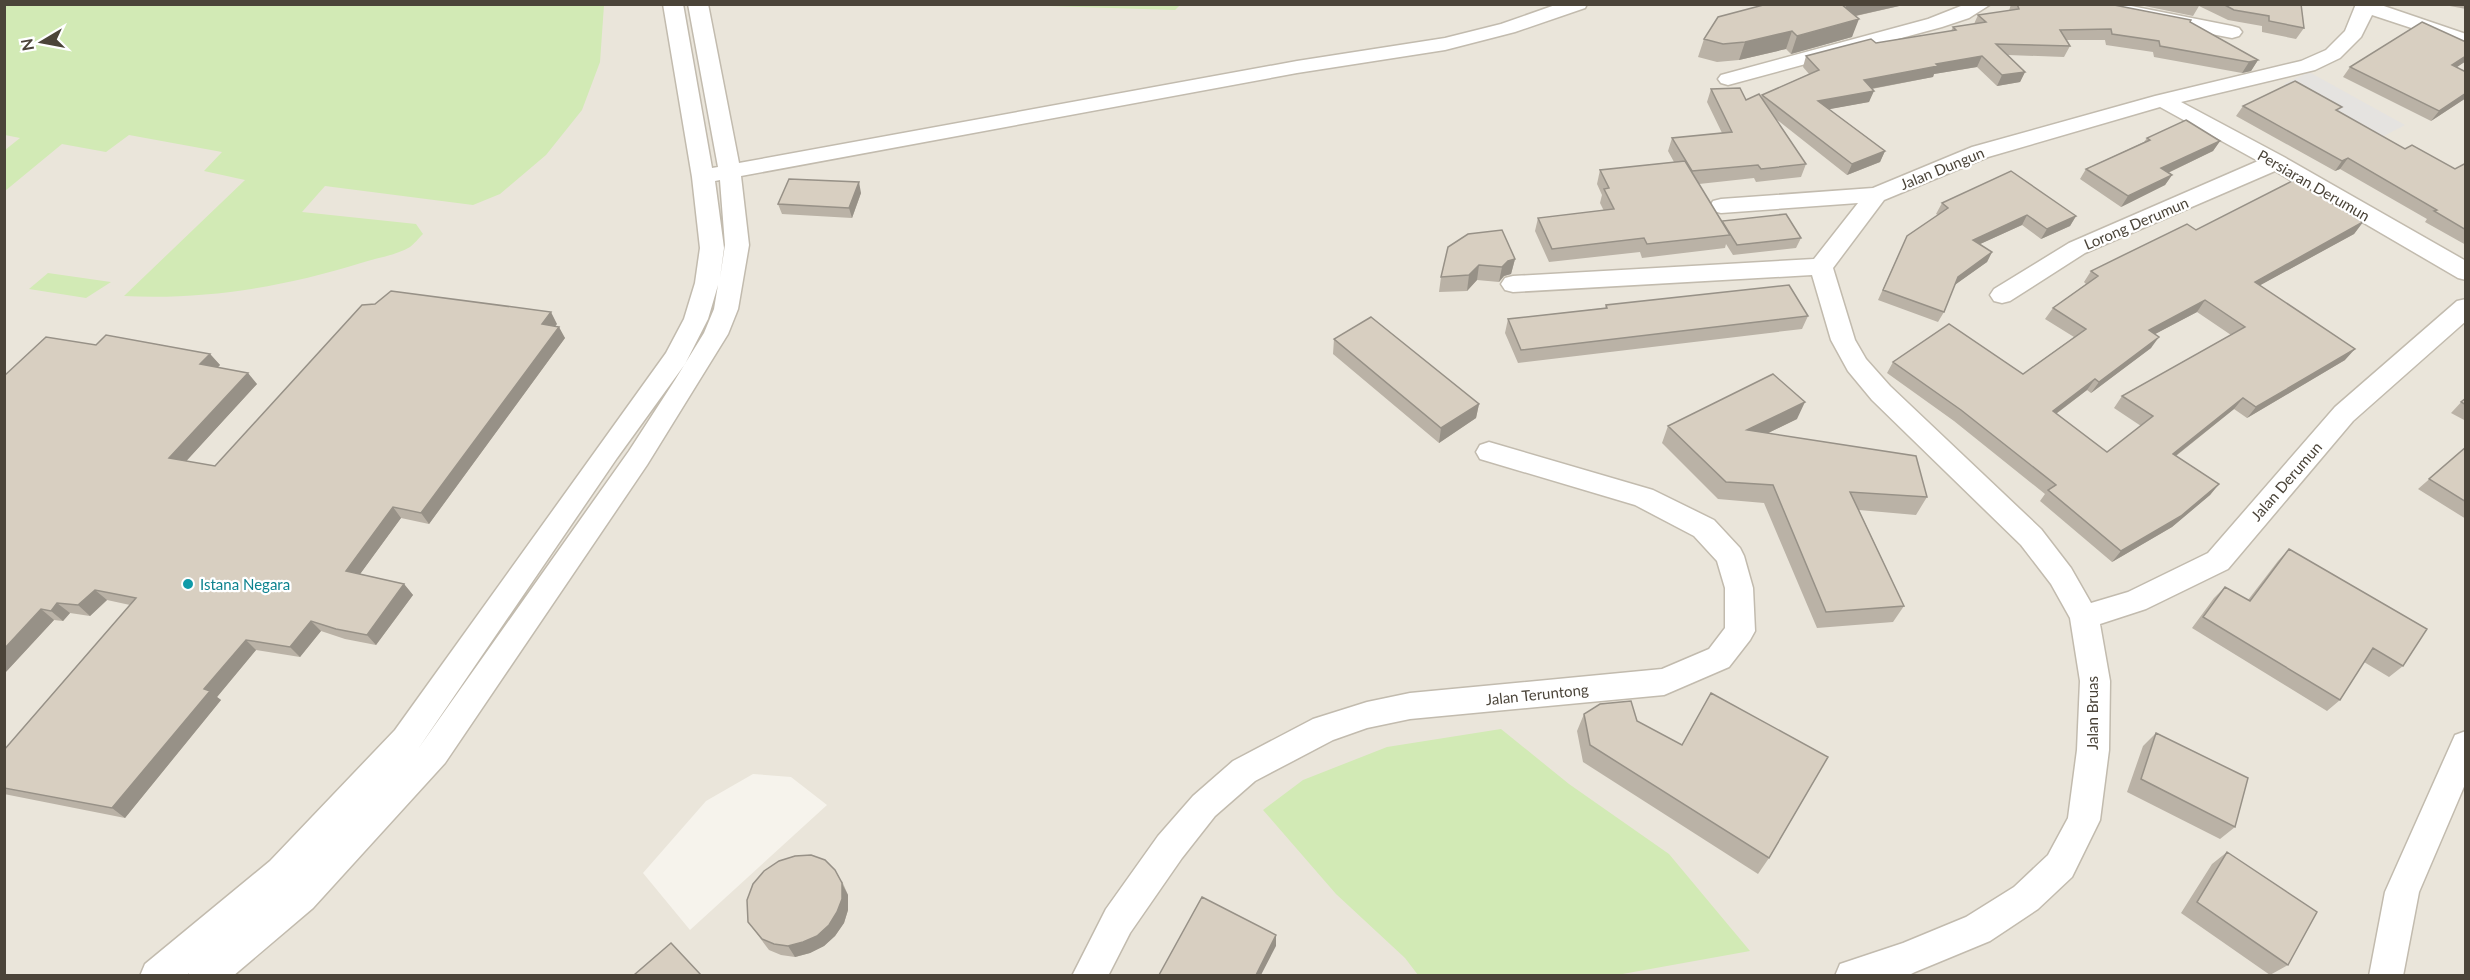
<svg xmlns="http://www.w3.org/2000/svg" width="2470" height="980" font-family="Lato,sans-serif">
<rect width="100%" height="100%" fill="#f6f3ec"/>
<path fill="#eae5da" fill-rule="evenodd" d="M 5,5 L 2465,5 L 2465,975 L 5,976 ZM 753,774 L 791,777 L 827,805 L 690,930 L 643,873 L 706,801 Z"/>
<path fill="#d2eab5" d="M 5,4 L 604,4 L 604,5 L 600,62 L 582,110 L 546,155 L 500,194 L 473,205 L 325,186 L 302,212 L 416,224 L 423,234 C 419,238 414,244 410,247 C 397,255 376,258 361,263 C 284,287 205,300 124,296 L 245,180 L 204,171 L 222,152 L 129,135 L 106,152 L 62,144 L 5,191 L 5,150 L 20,138 L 5,135 Z
M 1012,5 L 1180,4 L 1180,5 L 1175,10 Z
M 48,273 L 111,282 L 86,298 L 29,289 Z
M 1501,729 L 1569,784 L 1669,854 L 1750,951 L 1617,975 L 1418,975 L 1405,958 L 1336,894 L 1263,810 L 1303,780 L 1387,747 Z"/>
<path fill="#e5e3e0" d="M 2309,72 L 2405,125 L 2380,138 L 2284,84 Z"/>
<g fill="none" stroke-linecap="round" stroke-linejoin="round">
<g stroke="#c2bbae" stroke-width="3">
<path id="minor" d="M 663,4 L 683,4 L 712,168 L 718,167 L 688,4 L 708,4 L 739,163 L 1297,61 L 1445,38 L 1501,24 L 1558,4 L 1587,4 L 1585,8 L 1515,32 L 1445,50 L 1297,73 L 741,176 L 749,245 L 738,309 L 728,334 L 647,465 L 445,763 L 313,908 L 233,976 L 188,976 L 189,973 L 186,976 L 140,976 L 145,964 L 270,861 L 395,730 L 666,353 L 684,319 L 695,283 L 700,248 L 692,177 ZM 720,180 L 725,245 L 720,278 L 724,248 L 715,181 ZM 718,285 L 714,309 L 704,333 L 675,380 L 629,451 L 418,749 L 617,458 L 685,364 L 708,319 Z
M 1966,4 L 1991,4 L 1969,18 L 1942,27 L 1728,85 L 1721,83 L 1718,79 L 1721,75 L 1928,19 Z
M 2080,4 L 2121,4 L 2232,26 L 2239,28 L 2242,32 L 2239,36 L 2232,38 L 2089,10 L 2082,8 Z
M 2356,4 L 2378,4 L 2466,34 L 2466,46 L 2372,15 L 2361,37 L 2340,58 L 2315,70 L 2181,102 L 2284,157 L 2466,261 L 2466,280 L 2458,278 L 2275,171 L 2085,253 L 2010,301 L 2002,303 L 1994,301 L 1990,295 L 1994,289 L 2069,243 L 2258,161 L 2160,107 L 1988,157 L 1884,200 L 1833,268 L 1855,340 L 1866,359 L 1890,386 L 2041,529 L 2071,568 L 2091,603 L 2128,592 L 2208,553 L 2335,407 L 2457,301 L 2466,299 L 2466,321 L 2353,421 L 2228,569 L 2146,609 L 2100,624 L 2110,681 L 2109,750 L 2100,820 L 2072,877 L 2038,909 L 1990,941 L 1915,972 L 1907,976 L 1835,976 L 1840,964 L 1903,943 L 1966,917 L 2014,887 L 2048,855 L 2068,818 L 2077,750 L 2080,681 L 2070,618 L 2051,584 L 2021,545 L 1872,400 L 1848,371 L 1831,340 L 1812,275 L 1513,292 L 1505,290 L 1501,284 L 1505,278 L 1513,276 L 1814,259 L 1858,203 L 1721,213 L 1713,211 L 1710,206 L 1713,201 L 1721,199 L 1873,188 L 1972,147 L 2155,96 L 2301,61 L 2326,50 L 2345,31 Z
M 1489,442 L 1653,490 L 1714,520 L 1740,548 L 1744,556 L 1753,588 L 1755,631 L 1750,640 L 1729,667 L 1664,695 L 1410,719 L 1367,728 L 1333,740 L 1255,781 L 1215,816 L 1182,858 L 1130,933 L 1108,976 L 1072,976 L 1106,909 L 1158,836 L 1193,796 L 1233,761 L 1313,719 L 1367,702 L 1410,693 L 1662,669 L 1709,649 L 1725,628 L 1725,588 L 1717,561 L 1694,536 L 1635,505 L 1480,459 L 1476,452 L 1480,445 Z
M 2466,731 L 2466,782 L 2419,892 L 2403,976 L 2369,976 L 2385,892 L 2455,735 Z"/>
</g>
<use href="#minor" fill="#fff" fill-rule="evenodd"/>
</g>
<path fill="#bab2a6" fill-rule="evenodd" d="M 1767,4 L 1908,4 L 1856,16 L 1852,37 L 1791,54 L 1786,49 L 1739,60 L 1717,62 L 1698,57 L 1704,39 Z
M 2011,4 L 2109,4 L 2190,22 L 2258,60 L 2251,71 L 2242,73 L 2154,57 L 2153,52 L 2106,45 L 2105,40 L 2067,40 L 2070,46 L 2064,57 L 2008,55 L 2025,72 L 2020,82 L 1997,86 L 1977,67 L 1934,74 L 1933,77 L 1872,89 L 1869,102 L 1829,109 L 1885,151 L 1880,162 L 1847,175 L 1776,119 L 1806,164 L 1801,177 L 1756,182 L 1754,178 L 1699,184 L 1722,222 L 1801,238 L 1796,248 L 1733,255 L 1726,244 L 1725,248 L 1642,258 L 1640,252 L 1549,262 L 1535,231 L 1538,218 L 1604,211 L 1600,203 L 1602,195 L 1597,184 L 1600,170 L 1674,162 L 1668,151 L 1672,138 L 1722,133 L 1707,102 L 1711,89 L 1746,100 L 1761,98 L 1762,95 L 1809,74 L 1803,67 L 1806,56 L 1876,43 L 1951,31 L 1953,27 L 1974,24 L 1978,15 L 2009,11 Z
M 2135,4 L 2301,4 L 2304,28 L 2296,39 L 2262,32 L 2262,26 L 2228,20 L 2199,6 L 2193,16 Z
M 2439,4 L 2466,4 L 2466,9 Z
M 2466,42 L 2466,61 L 2456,67 L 2466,72 L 2466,98 L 2431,121 L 2343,77 L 2350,67 Z
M 2243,106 L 2339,112 L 2405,149 L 2455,169 L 2466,163 L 2466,245 L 2425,222 L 2427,219 L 2340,169 L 2335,171 L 2236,116 Z
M 2147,138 L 2220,141 L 2213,151 L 2168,173 L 2172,175 L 2165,185 L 2121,207 L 2080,179 L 2086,169 L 2144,142 Z
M 861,193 L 852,218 L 782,214 L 778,204 Z
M 1942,203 L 2076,216 L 2070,226 L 2041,239 L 2022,225 L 1980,244 L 1992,252 L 1987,262 L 1954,285 L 1944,312 L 1938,322 L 1878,300 L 1902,247 L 1938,215 L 1936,214 Z
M 2363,222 L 2354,234 L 2260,285 L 2345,360 L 2247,418 L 2234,409 L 2176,456 L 2219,484 L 2210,495 L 2172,527 L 2112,562 L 2040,501 L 2045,494 L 1954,421 L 1887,373 L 1893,362 L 2023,374 L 2074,337 L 2045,319 L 2053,308 L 2086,284 L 2084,282 L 2091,271 L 2196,230 ZM 2197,312 L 2231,335 L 2122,396 L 2114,408 L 2141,426 L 2107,452 L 2056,414 L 2087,390 L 2091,393 L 2151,348 L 2155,334 Z
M 1448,247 L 1515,259 L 1511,274 L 1504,276 L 1499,282 L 1477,280 L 1467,291 L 1439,292 L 1441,277 Z
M 1606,305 L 1808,316 L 1802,329 L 1518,363 L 1505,333 L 1508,319 L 1605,308 Z
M 557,324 L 555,326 L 565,338 L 429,524 L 401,518 L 360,574 L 404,584 L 413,595 L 376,645 L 345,639 L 321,631 L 300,657 L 256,650 L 217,697 L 221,700 L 125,818 L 4,794 L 4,750 L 130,605 L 107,600 L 90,616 L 70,613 L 63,621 L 54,620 L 4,674 L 4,376 L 96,345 L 210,354 L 220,365 L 217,367 L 257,384 L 186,461 L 215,466 Z
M 1334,339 L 1479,404 L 1476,418 L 1439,443 L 1333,354 Z
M 2466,397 L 2466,421 L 2451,413 Z
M 1797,419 L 1768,433 L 1927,497 L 1916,515 L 1859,510 L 1904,606 L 1893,622 L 1817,628 L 1764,503 L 1718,499 L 1662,443 L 1668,426 Z
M 2466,447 L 2466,519 L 2418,489 Z
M 2289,549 L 2403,666 L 2389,677 L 2364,662 L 2340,700 L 2327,711 L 2192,628 L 2214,598 L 2225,587 L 2248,600 L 2278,561 Z
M 1584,714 L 1637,721 L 1769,858 L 1758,874 L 1583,762 L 1577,731 Z
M 2156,733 L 2235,827 L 2220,839 L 2127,792 L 2143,746 Z
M 2227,852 L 2288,965 L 2270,975 L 2181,913 L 2212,864 Z
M 842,881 L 848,895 L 848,910 L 844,923 L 835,936 L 824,946 L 810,953 L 795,957 L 781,955 L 769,950 L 748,922 Z"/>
<path fill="#979187" d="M 1847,4 L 1908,4 L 1841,19 Z
M 1859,19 L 1852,37 L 1791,54 L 1797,36 Z
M 1792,31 L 1786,49 L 1739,60 L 1745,42 Z
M 1982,56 L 1977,67 L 1934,74 L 1933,77 L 1859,91 L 1864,80 L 1936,64 Z
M 2466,56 L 2466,61 L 2444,76 L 2452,65 Z
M 2258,60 L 2251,71 L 2242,73 L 2249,62 Z
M 2025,72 L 2020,82 L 1997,86 L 2002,75 Z
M 1874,91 L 1869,102 L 1814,112 L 1818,101 Z
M 2466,93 L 2466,98 L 2431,121 L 2439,111 Z
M 2220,141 L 2213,151 L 2155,179 L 2161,168 Z
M 1885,151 L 1880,162 L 1847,175 L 1852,164 Z
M 2348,158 L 2340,169 L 2335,171 L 2342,161 Z
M 2172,175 L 2165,185 L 2121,207 L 2128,196 Z
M 859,182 L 861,193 L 852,218 L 849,208 Z
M 2027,215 L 2022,225 L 1967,250 L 1973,240 Z
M 2076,216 L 2070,226 L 2041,239 L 2047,229 Z
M 2363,222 L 2354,234 L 2246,293 L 2255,282 Z
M 1992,252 L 1987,262 L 1952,287 L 1958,277 Z
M 1515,259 L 1511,274 L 1504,276 L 1499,282 L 1502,267 L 1508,261 Z
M 1479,265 L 1477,280 L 1467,291 L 1469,275 Z
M 2205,300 L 2197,312 L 2140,342 L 2149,330 Z
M 551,312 L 557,324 L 548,335 L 542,324 Z
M 559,327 L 565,338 L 429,524 L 421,513 Z
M 2159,337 L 2151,348 L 2091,393 L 2099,382 Z
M 2355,349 L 2345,360 L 2247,418 L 2256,407 Z
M 210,354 L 220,365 L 210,376 L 200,364 Z
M 248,373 L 257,384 L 179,469 L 169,458 Z
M 2095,379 L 2087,390 L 2045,422 L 2053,411 Z
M 2243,398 L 2234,409 L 2164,465 L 2173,454 Z
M 1805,402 L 1797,419 L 1739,447 L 1747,430 Z
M 1479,404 L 1476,418 L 1439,443 L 1441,428 Z
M 2219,484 L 2210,495 L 2172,527 L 2112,562 L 2121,551 Z
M 393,507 L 401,518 L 355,581 L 346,571 Z
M 404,584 L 413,595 L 376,645 L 367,635 Z
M 95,590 L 107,600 L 90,616 L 78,605 Z
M 57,603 L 70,613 L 63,621 L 51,611 Z
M 41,609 L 54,620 L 4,674 L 4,649 Z
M 311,621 L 321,631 L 300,657 L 290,647 Z
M 246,640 L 256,650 L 217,697 L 221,700 L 125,818 L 112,808 L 204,689 Z
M 835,870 L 848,895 L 848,910 L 844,923 L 835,936 L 824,946 L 810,953 L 795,957 L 788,946 Z
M 1276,935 L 1276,946 L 1261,975 L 1256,975 Z"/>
<path fill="#d8cfc1" stroke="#979187" stroke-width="1.5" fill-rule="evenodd" d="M 1767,4 L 1841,4 L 1859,19 L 1797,36 L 1792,31 L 1745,42 L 1723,44 L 1704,39 L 1718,17 Z
M 2017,4 L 2109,4 L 2191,20 L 2190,22 L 2258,60 L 2249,62 L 2160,46 L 2159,41 L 2112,34 L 2111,29 L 2060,30 L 2070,46 L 1996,44 L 2025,72 L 2002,75 L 1982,56 L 1936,64 L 1938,66 L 1864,80 L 1874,91 L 1818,101 L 1885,151 L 1852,164 L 1762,95 L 1819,70 L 1806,56 L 1871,39 L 1876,43 L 1956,30 L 1953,27 L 1986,22 L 1978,15 L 2019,9 Z
M 2223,4 L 2301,4 L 2304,28 L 2269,21 L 2269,16 L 2234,10 Z
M 2422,22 L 2466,42 L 2466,56 L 2452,65 L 2466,72 L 2466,93 L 2439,111 L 2350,67 Z
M 2295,81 L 2342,107 L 2336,110 L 2405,149 L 2412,145 L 2455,169 L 2466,163 L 2466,230 L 2434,211 L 2437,210 L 2348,158 L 2342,161 L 2243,106 Z
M 1740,88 L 1746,100 L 1759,94 L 1806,164 L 1761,169 L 1758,165 L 1692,171 L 1672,138 L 1732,132 L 1711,89 Z
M 2186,120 L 2220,141 L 2161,168 L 2172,175 L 2128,196 L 2086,169 L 2150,140 L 2147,138 Z
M 1685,161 L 1730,235 L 1647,244 L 1644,238 L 1552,249 L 1538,218 L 1614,209 L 1604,189 L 1609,188 L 1600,170 Z
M 2011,171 L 2076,216 L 2047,229 L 2027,215 L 1973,240 L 1992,252 L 1958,277 L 1944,312 L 1883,290 L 1907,236 L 1948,208 L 1942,203 Z
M 789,179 L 859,182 L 849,208 L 778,204 Z
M 2294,180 L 2363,222 L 2255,282 L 2355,349 L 2256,407 L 2243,398 L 2173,454 L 2219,484 L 2181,516 L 2121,551 L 2048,490 L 2056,485 L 1961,410 L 1893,362 L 1949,324 L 2023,374 L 2086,329 L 2053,308 L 2098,276 L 2091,271 L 2187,224 L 2196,230 ZM 2205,300 L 2245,327 L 2122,396 L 2153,416 L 2107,452 L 2053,411 L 2095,379 L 2099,382 L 2159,337 L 2149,330 Z
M 1786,214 L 1801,238 L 1737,245 L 1722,221 Z
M 1502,230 L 1515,259 L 1508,261 L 1502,267 L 1479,265 L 1469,275 L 1441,277 L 1448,247 L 1468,234 Z
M 1789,285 L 1808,316 L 1521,350 L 1508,319 L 1607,308 L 1606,305 Z
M 391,291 L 551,312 L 542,324 L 559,327 L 421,513 L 393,507 L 346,571 L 404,584 L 367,635 L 336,629 L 311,621 L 290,647 L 246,640 L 204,689 L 210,691 L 112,808 L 4,788 L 4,750 L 136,598 L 95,590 L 78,605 L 57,603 L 51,611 L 41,609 L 4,649 L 4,376 L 46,337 L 96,345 L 106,335 L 210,354 L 200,364 L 248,373 L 169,458 L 215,466 L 362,305 L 375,304 Z
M 1371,317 L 1479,404 L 1441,428 L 1334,339 Z
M 1773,374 L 1805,402 L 1747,430 L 1916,456 L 1927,497 L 1850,492 L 1904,606 L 1826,612 L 1773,485 L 1726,482 L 1668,426 Z
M 2466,398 L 2466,405 L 2461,402 Z
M 2466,447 L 2466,502 L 2429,479 Z
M 2289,549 L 2427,629 L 2403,666 L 2373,648 L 2340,700 L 2203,617 L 2225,587 L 2250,601 Z
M 1711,693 L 1828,757 L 1769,858 L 1590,745 L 1584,714 L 1600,704 L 1631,701 L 1637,721 L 1682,745 Z
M 2156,733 L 2248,778 L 2235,827 L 2141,779 Z
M 2227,852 L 2317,912 L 2288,965 L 2197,902 Z
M 811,855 L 825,860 L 835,870 L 842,883 L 842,899 L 837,912 L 829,925 L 817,936 L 803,942 L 788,946 L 774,944 L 762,939 L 748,922 L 747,900 L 753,884 L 764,871 L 779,861 L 795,856 Z
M 1202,897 L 1276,935 L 1256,975 L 1159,975 Z
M 671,943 L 701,975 L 634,975 Z"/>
<circle fill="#0f9aa8" stroke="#fff" stroke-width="2" cx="188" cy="584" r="6"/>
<g text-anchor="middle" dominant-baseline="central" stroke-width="4.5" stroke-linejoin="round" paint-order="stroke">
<g font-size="15" fill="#4b4439" stroke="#fff">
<text transform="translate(1942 168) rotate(-22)">Jalan Dungun</text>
<text transform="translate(2314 185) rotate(30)">Persiaran Derumun</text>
<text transform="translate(2136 223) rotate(-23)">Lorong Derumun</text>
<text transform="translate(2286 481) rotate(-49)">Jalan Derumun</text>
<text transform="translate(1537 694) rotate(-6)">Jalan Teruntong</text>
<text transform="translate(2092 713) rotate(-90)">Jalan Bruas</text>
</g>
<g font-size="15" fill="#0d838f" stroke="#fff" text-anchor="start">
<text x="200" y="584">Istana Negara</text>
</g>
</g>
<rect width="2470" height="980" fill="none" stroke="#4b4439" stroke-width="12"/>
<g transform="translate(42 42) rotate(260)" stroke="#ffffff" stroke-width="4.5" paint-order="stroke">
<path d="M0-4.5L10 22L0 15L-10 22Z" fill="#4b4439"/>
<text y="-9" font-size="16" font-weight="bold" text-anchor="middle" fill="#4b4439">N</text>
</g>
</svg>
